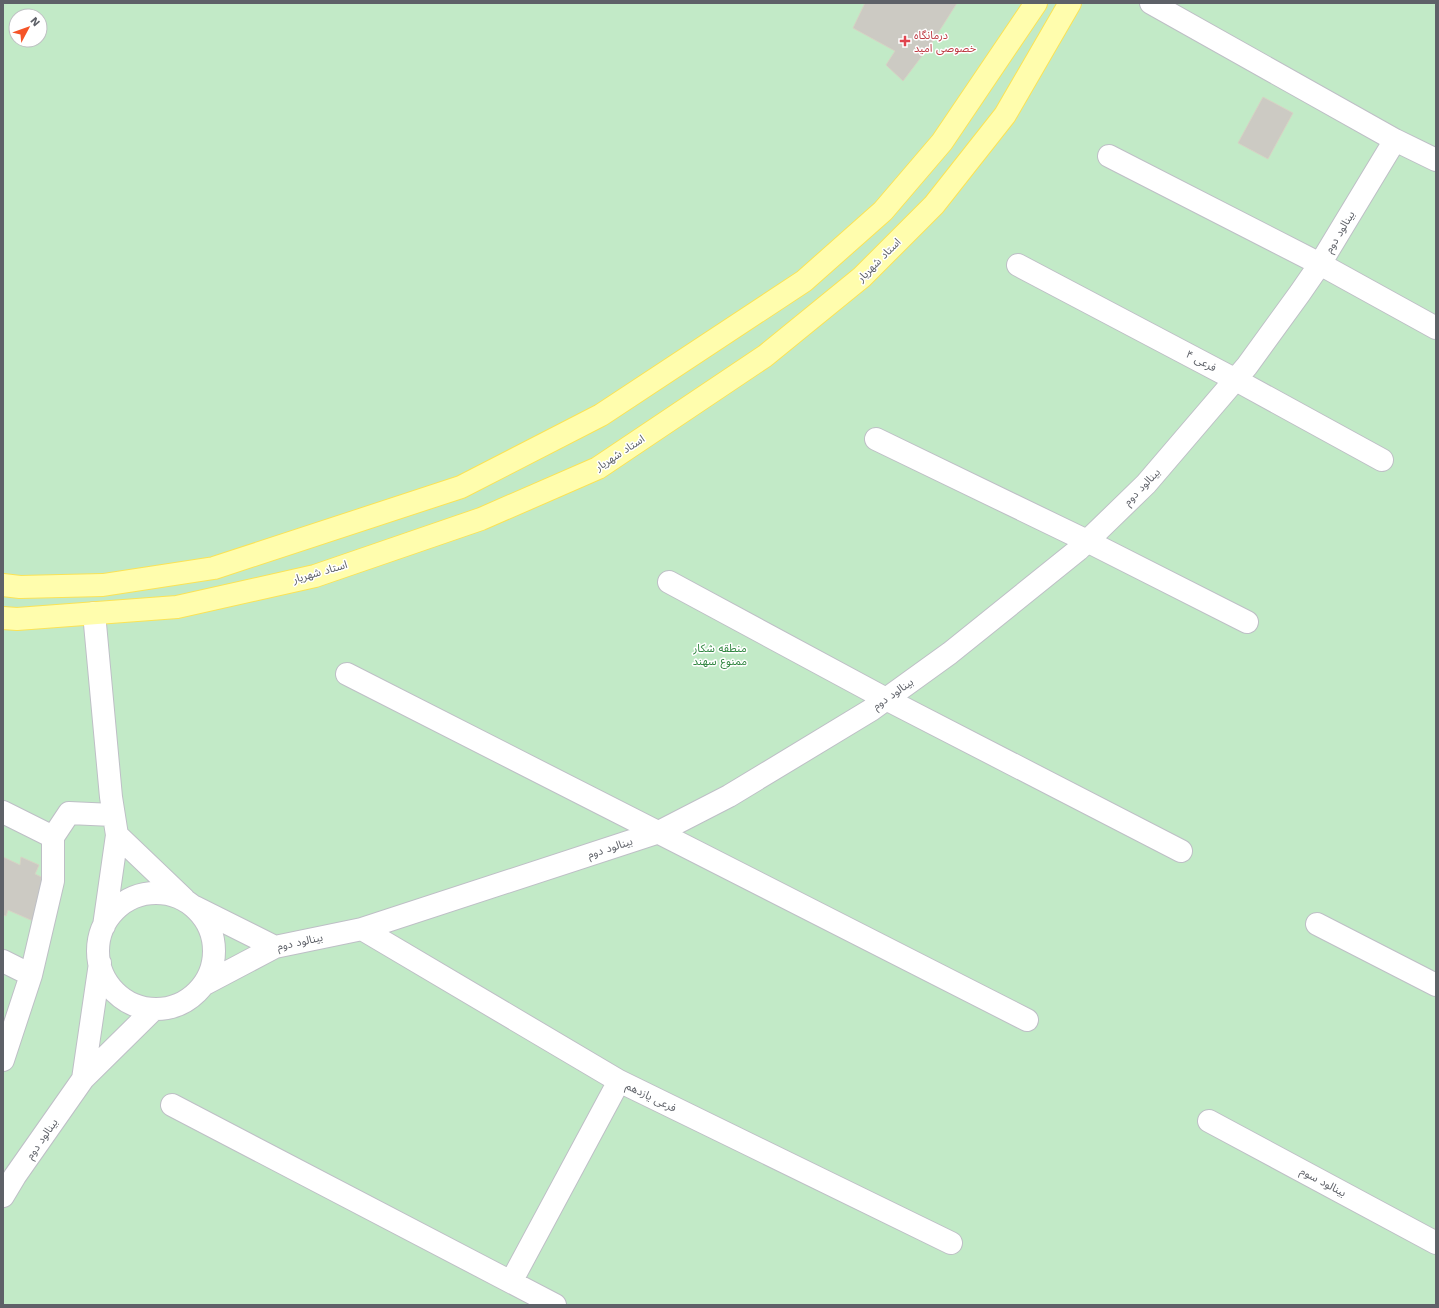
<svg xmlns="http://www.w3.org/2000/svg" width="1439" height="1308" font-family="'Work Sans','Noto Sans Arabic',sans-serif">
<rect width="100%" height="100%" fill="#f1f0e6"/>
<path fill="#c2eac7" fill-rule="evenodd" d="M 3,3 L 1436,3 L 1436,1305 L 3,1305 ZM 16,16 L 40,16 L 40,40 L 16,40 Z"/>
<path fill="#cccac3" stroke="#d6d3c4" d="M 865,3 L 957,3 L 931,44 L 903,81 L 886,65 L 895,51 L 853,28 Z
M 1263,97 L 1293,113 L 1268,159 L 1238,143 Z
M 3,857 L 20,865 L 21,857 L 39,865 L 35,874 L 50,881 L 33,921 L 8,910 L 6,916 L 3,915 Z"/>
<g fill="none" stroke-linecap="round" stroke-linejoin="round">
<g stroke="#bebfc6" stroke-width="24">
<path id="minor" d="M 1151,3 L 1395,140 L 1436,160
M 1109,156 L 1320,264 L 1436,328
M 1018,265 L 1236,380 L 1382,460
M 876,439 L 1087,541 L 1247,622
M 669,582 L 886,699 L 1181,851
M 94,613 L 111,797 L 117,835 L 104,926
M 347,674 L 1027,1020
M 3,812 L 53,837
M 117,835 L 184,899
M98 951a58 58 0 1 1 116 0a58 58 0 1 1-116 0Z
M 195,907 L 275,947
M 1317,924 L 1436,985
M 362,929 L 619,1081 L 951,1243
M 3,961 L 31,975
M 203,985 L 275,947 L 362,929 L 659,832 L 729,796 L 871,710 L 950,653 L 1078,550 L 1146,484 L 1247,366 L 1300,293 L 1320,264 L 1395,140
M 3,1060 L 31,975 L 53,881 L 53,837 L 69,813 L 113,815
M 83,1079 L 154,1009
M 172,1105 L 555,1305
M 1209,1121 L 1436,1243
M 3,1196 L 15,1176 L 83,1079 L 100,963
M 511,1282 L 619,1081"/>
</g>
<g stroke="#fbe355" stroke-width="24">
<path id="major" d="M 3,585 L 20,587 L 103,585 L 214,568 L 461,487 L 601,415 L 804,281 L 883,211 L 942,142 L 1036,3
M 3,618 L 17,619 L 177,607 L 315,576 L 481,519 L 598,468 L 765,356 L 862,277 L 934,205 L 1005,115 L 1070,3"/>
</g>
<use href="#minor" stroke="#fff" stroke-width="22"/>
<use href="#major" stroke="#fffdad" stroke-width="22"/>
</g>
<path fill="#e0444e" stroke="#fff" stroke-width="1.5" d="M903 35h4v4h4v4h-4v4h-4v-4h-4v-4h4z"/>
<g text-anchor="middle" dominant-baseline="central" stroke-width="3" stroke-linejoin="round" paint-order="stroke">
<g font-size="11" fill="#be3a42" stroke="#fff" text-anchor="start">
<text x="914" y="35">درمانگاه<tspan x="914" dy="13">خصوصی امید</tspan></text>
</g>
<g font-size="11" fill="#5e6168" stroke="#fff">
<text transform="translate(1340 232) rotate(-59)">بینالود دوم</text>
<text transform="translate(879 260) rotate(-45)">استاد شهریار</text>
<text transform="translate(1201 361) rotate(28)">فرعی ۴</text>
<text transform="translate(620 453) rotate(-33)">استاد شهریار</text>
<text transform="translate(1142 487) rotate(-46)">بینالود دوم</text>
<text transform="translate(320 572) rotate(-16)">استاد شهریار</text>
<text transform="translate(893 694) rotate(-35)">بینالود دوم</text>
<text transform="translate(610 848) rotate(-18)">بینالود دوم</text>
<text transform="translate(300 942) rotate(-12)">بینالود دوم</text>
<text transform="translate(651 1097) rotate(26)">فرعی یازدهم</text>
<text transform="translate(42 1139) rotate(-55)">بینالود دوم</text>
<text transform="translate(1323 1182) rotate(28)">بینالود سوم</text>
</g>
<g font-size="11" fill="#2f853f" stroke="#fff">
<text x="720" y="648">منطقه شکار<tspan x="720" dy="13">ممنوع سهند</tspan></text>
</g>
</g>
<rect width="1439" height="1308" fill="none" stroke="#5e6168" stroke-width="8"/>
<g transform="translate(28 28) rotate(49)"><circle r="19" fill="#ffffff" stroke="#bfc0c3"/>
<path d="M0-3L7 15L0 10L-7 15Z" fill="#f55428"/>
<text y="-6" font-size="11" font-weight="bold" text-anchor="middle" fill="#5e6168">N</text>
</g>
</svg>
